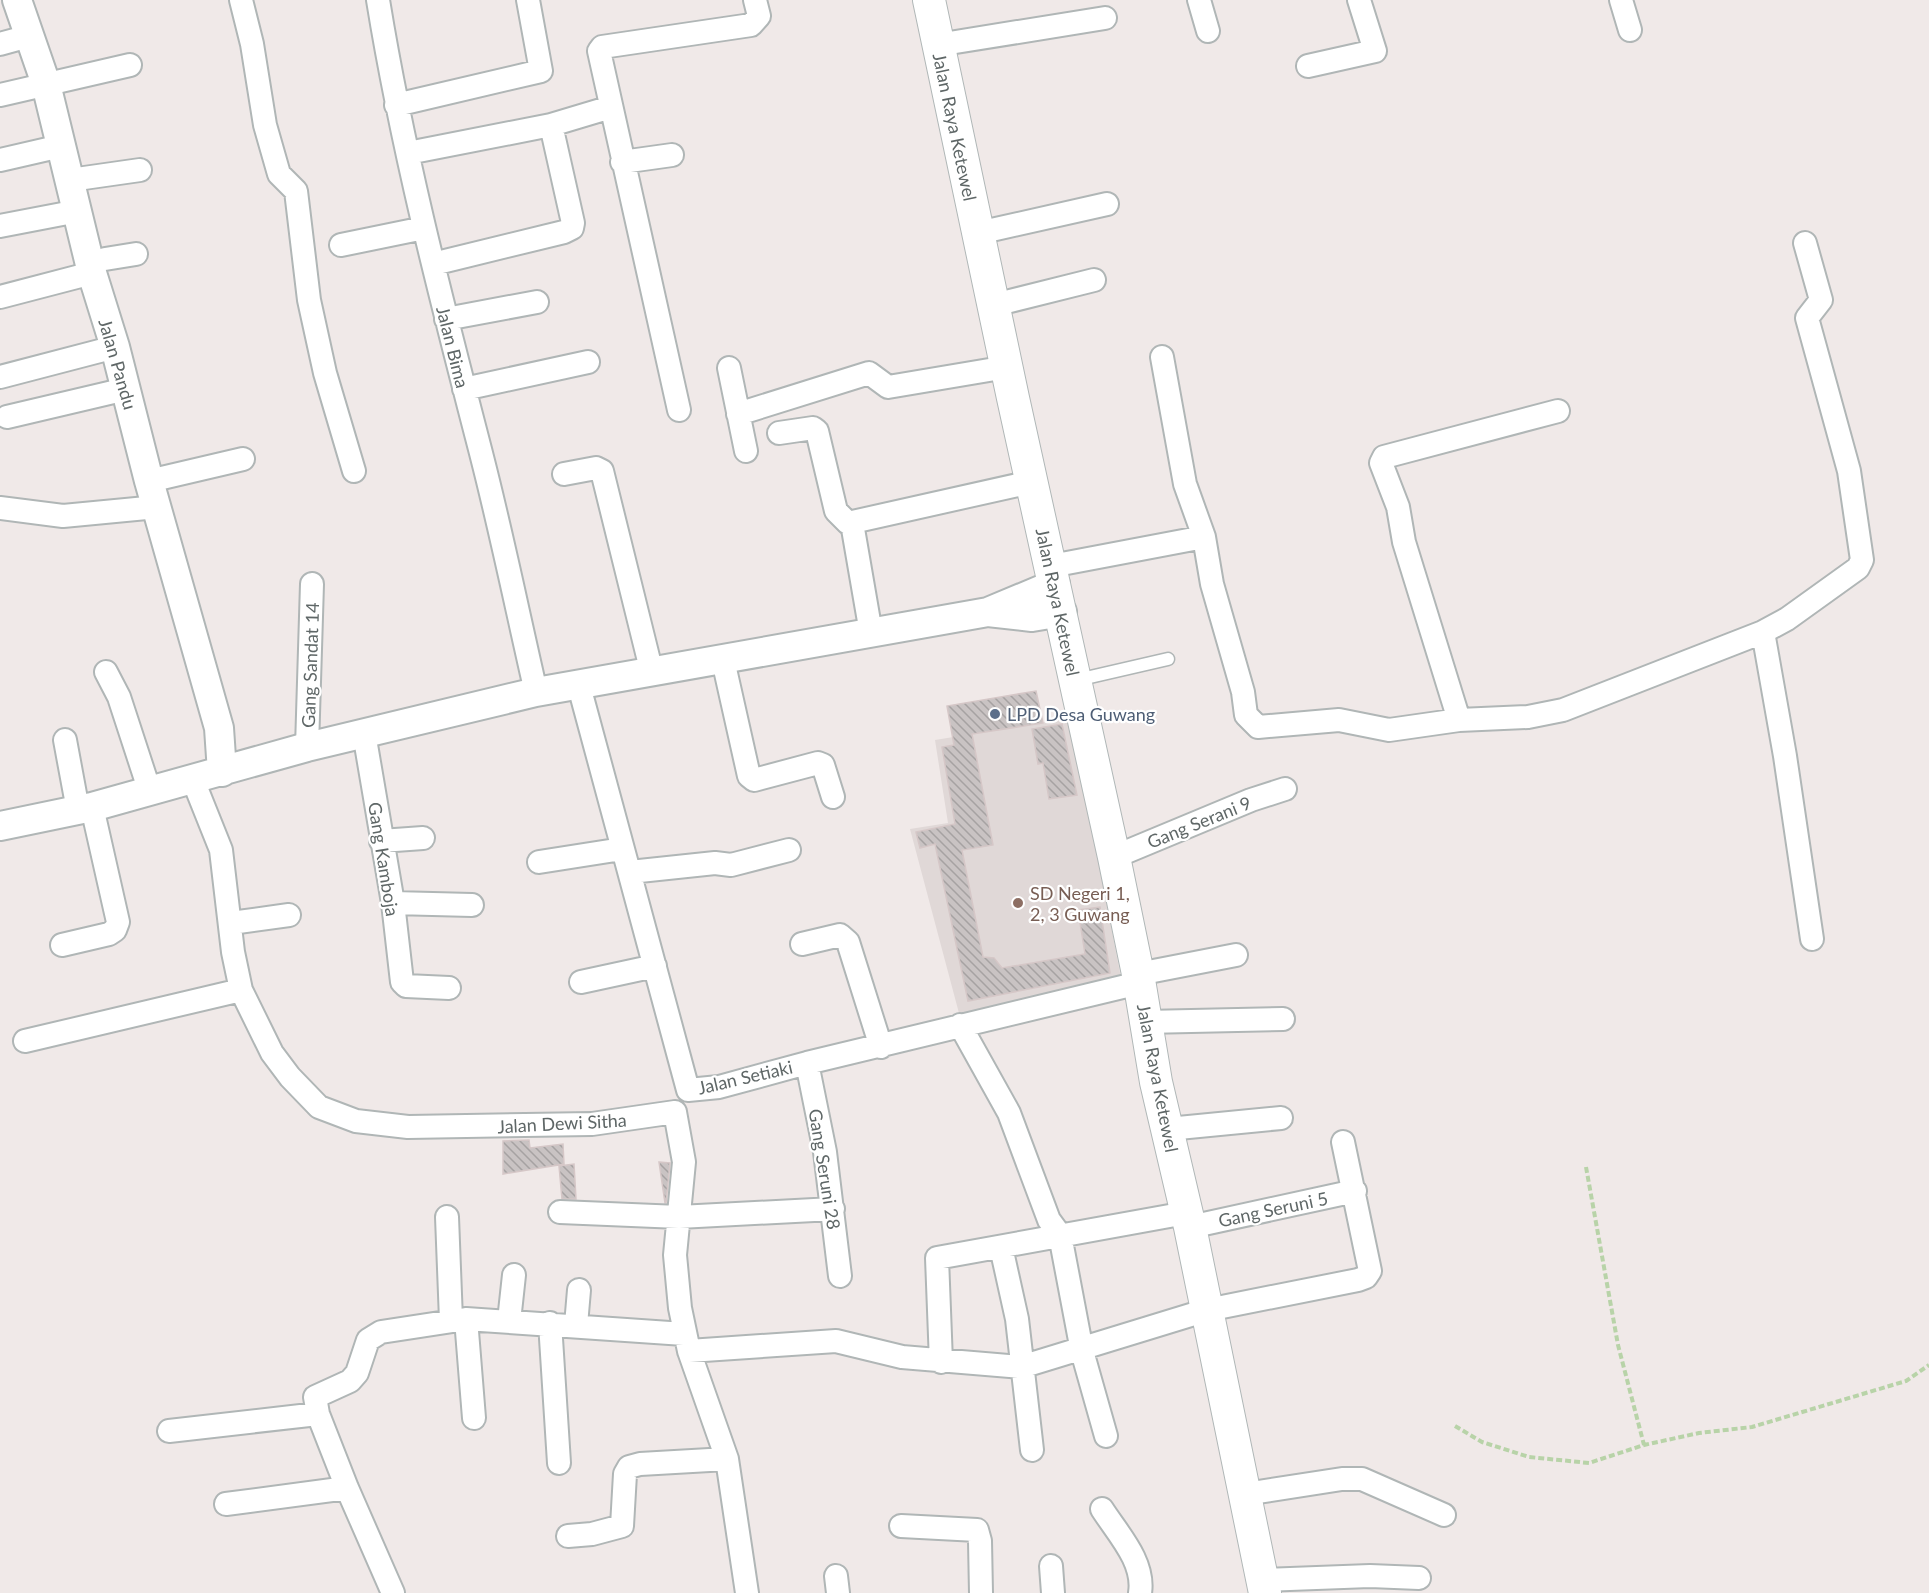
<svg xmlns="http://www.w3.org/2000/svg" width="1929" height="1593" font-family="Lato,sans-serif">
<defs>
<pattern id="building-back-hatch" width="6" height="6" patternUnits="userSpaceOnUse" patternTransform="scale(1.5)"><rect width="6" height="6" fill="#c9c3c3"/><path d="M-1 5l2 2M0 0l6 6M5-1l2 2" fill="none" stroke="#a6a2a2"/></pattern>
</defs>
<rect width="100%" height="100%" fill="#f0e9e8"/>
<path fill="#e0d8d7" d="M 1071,718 L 1121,978 L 960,1017 L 910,829 L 948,823 L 935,740 Z"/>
<path fill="url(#building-back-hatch)" stroke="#d5c7c7" stroke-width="1.5" d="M 1036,691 L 1043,723 L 972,734 L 993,845 L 962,850 L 983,957 L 994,958 L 1002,968 L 1085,954 L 1078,910 L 1100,907 L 1110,973 L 968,1001 L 935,844 L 920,848 L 916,832 L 955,824 L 942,747 L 954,745 L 947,706 Z
M 1062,724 L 1077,795 L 1049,799 L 1043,763 L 1038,764 L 1032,729 Z
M 529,1140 L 530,1148 L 563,1144 L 564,1164 L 503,1174 L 503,1141 Z
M 659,1162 L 670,1163 L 666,1203 L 665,1203 Z
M 574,1164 L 576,1199 L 562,1199 L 559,1166 Z"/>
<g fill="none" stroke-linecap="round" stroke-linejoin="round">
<g stroke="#b0b6b6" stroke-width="15">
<path id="service" d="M 1077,680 L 1168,659"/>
</g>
<g stroke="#b0b6b6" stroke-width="26">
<path id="minor" d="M 241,0 L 252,44 L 265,125 L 279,174 L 296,191 L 309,300 L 325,373 L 354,471
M 378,0 C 403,154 443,306 482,457 C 502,535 518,614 536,692
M 1199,0 L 1208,31
M 1621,0 L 1630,30
M 0,44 L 29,36
M 937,45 L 1105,18
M 1308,66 L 1375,51 L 1359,0
M 0,95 L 130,65
M 396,105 L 541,71 L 528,0
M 408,153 L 551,125 L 611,107
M 0,160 L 61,146
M 622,162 L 672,155
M 70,180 L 140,170
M 0,226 L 78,211
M 978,233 L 1107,204
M 341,245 L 424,228
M 105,259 L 136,254
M 433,264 L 564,232 L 572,228 L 573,223 L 551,125
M 0,297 L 92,273
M 994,305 L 1094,280
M 446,319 L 537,302
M 1162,357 L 1185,484 L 1204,537 L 1212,584 L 1243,692 L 1246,715 L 1258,727 L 1339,720 L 1389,730 L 1459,720 L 1528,717 L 1563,710 L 1763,632 L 1787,619 L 1858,568 L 1862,560 L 1849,471 L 1807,318 L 1821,300 L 1805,243
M 729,368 L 746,451
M 0,377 L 115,347
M 464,389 L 588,362
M 679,410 L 599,51 L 602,47 L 751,25 L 759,16 L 755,0
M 738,414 L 869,373 L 888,387 L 1007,367
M 7,417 L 126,389
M 779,433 L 813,428 L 817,431 L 836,511 L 848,523 L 1031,482
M 564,474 L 596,468 L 602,471 L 652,673
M 149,481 L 243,459
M 0,508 L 63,516 L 157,507
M 852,523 L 871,633
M 1051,566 L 1204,537
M 1763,632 L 1785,756 L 1812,939
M 723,660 L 749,776 L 754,780 L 818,763 L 823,765 L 833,797
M 106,672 L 119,697 L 150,792
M 579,686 L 688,1090
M 1459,720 L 1404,542 L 1398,507 L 1381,463 L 1384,457 L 1558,411
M 364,733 L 393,903 L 402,982 L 406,986 L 449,988
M 65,740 L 78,810
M 307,747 L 312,584
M 193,780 L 221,850 L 233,952 L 241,990 L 272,1053 L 290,1077 L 319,1107 L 356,1121 L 408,1127 L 592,1124 L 675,1112
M 381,841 L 423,838
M 1114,857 L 1251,800 L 1285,789
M 539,862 L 622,849
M 630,872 L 715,863 L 731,865 L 789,850
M 393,903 L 472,905
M 231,923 L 289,915
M 802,944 L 840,935 L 848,942 L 881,1047
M 62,945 L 109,934 L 115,930 L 118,922 L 92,807
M 1138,974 L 1236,955
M 581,982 L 655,966
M 1145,1022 L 1283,1019
M 960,1025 L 1009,1113 L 1049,1220 L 1060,1235 L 1082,1351 L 1106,1436
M 25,1041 L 241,990
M 807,1063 L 825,1152 L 840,1276
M 688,1090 L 719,1087 L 807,1063 L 1139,983
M 675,1112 L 684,1162 L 675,1255 L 680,1308 L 689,1351 L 727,1459 L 747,1593
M 1168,1129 L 1281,1118
M 560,1212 L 679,1217 L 833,1209
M 447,1217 L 451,1320
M 1190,1227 L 1355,1191
M 1001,1247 L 1017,1319 L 1032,1450
M 466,1319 L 474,1418
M 509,1321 L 514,1275
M 550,1323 L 559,1463
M 576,1325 L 579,1290
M 689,1351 L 836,1341 L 902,1357 L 1021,1367 L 1207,1310 L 1358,1280 L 1366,1277 L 1370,1271 L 1343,1142
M 941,1362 L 937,1258 L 1186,1213
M 169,1431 L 318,1414
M 1245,1494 L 1342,1479 L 1362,1479 L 1444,1515
M 226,1504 L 347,1488
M 1102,1509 C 1118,1534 1145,1562 1140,1593
M 901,1526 L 977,1530 L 980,1541 L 981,1593
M 568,1536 L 592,1534 L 622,1526 L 625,1474 L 629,1467 L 640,1464 L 727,1459
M 1051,1566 L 1053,1593
M 836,1576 L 838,1593
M 1263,1580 L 1370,1576 L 1419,1578
M 393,1593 L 347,1488 L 318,1414 L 315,1397 L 350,1381 L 357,1373 L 368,1340 L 381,1332 L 466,1319 L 684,1334"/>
</g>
<g stroke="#b0b6b6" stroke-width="32">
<path id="tertiary" d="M 17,0 L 46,84 L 92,273 L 115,347 L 149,481 L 219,728 L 222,772
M 988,612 L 1032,617 L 1062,612
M 0,826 L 92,807 L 307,747 L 536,692 L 988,612 L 1055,584"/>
</g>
<g stroke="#b0b7b7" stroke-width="34">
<path id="secondary" d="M 929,0 L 1013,398 L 1114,857 L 1138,974 L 1156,1082 L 1190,1227 L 1265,1593"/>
</g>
<path stroke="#b8d3a8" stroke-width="4" stroke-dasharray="6 3" stroke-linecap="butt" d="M 1586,1167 L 1618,1345 L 1644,1445
M 1455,1426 L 1482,1442 L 1529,1457 L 1589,1463 L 1644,1445 L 1699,1433 L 1752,1427 L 1906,1381 L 1929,1365"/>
<use href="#service" stroke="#fff" stroke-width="12"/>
<use href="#minor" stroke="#fff" stroke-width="22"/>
<use href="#tertiary" stroke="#fff" stroke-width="28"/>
<use href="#secondary" stroke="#fff" stroke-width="32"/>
</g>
<circle fill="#5c6f8a" stroke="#fff" stroke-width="2" cx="995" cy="714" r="6"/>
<circle fill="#8d6e63" stroke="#fff" stroke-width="2" cx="1018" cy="903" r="6"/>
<g text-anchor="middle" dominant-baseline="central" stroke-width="4.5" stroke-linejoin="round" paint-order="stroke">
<g font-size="18" fill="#5f6767" stroke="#fff">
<text transform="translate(955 127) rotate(78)">Jalan Raya Ketewel</text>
<text transform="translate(453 347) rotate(76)">Jalan Bima</text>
<text transform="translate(118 364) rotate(74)">Jalan Pandu</text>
<text transform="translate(1058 602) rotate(78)">Jalan Raya Ketewel</text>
<text transform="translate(310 665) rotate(-88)">Gang Sandat 14</text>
<text transform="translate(1199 822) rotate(-22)">Gang Serani 9</text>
<text transform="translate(384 859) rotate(81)">Gang Kamboja</text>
<text transform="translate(745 1077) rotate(-13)">Jalan Setiaki</text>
<text transform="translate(1158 1078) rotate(79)">Jalan Raya Ketewel</text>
<text transform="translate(562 1123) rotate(-3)">Jalan Dewi Sitha</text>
<text transform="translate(825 1169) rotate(81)">Gang Seruni 28</text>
<text transform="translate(1273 1209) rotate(-12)">Gang Seruni 5</text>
</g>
<g font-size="18" fill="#4e5e75" stroke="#fff" text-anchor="start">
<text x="1007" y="714">LPD Desa Guwang</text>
</g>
<g font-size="18" fill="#785e54" stroke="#fff" text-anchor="start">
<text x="1030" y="893">SD Negeri 1,<tspan x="1030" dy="21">2, 3 Guwang</tspan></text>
</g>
</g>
</svg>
